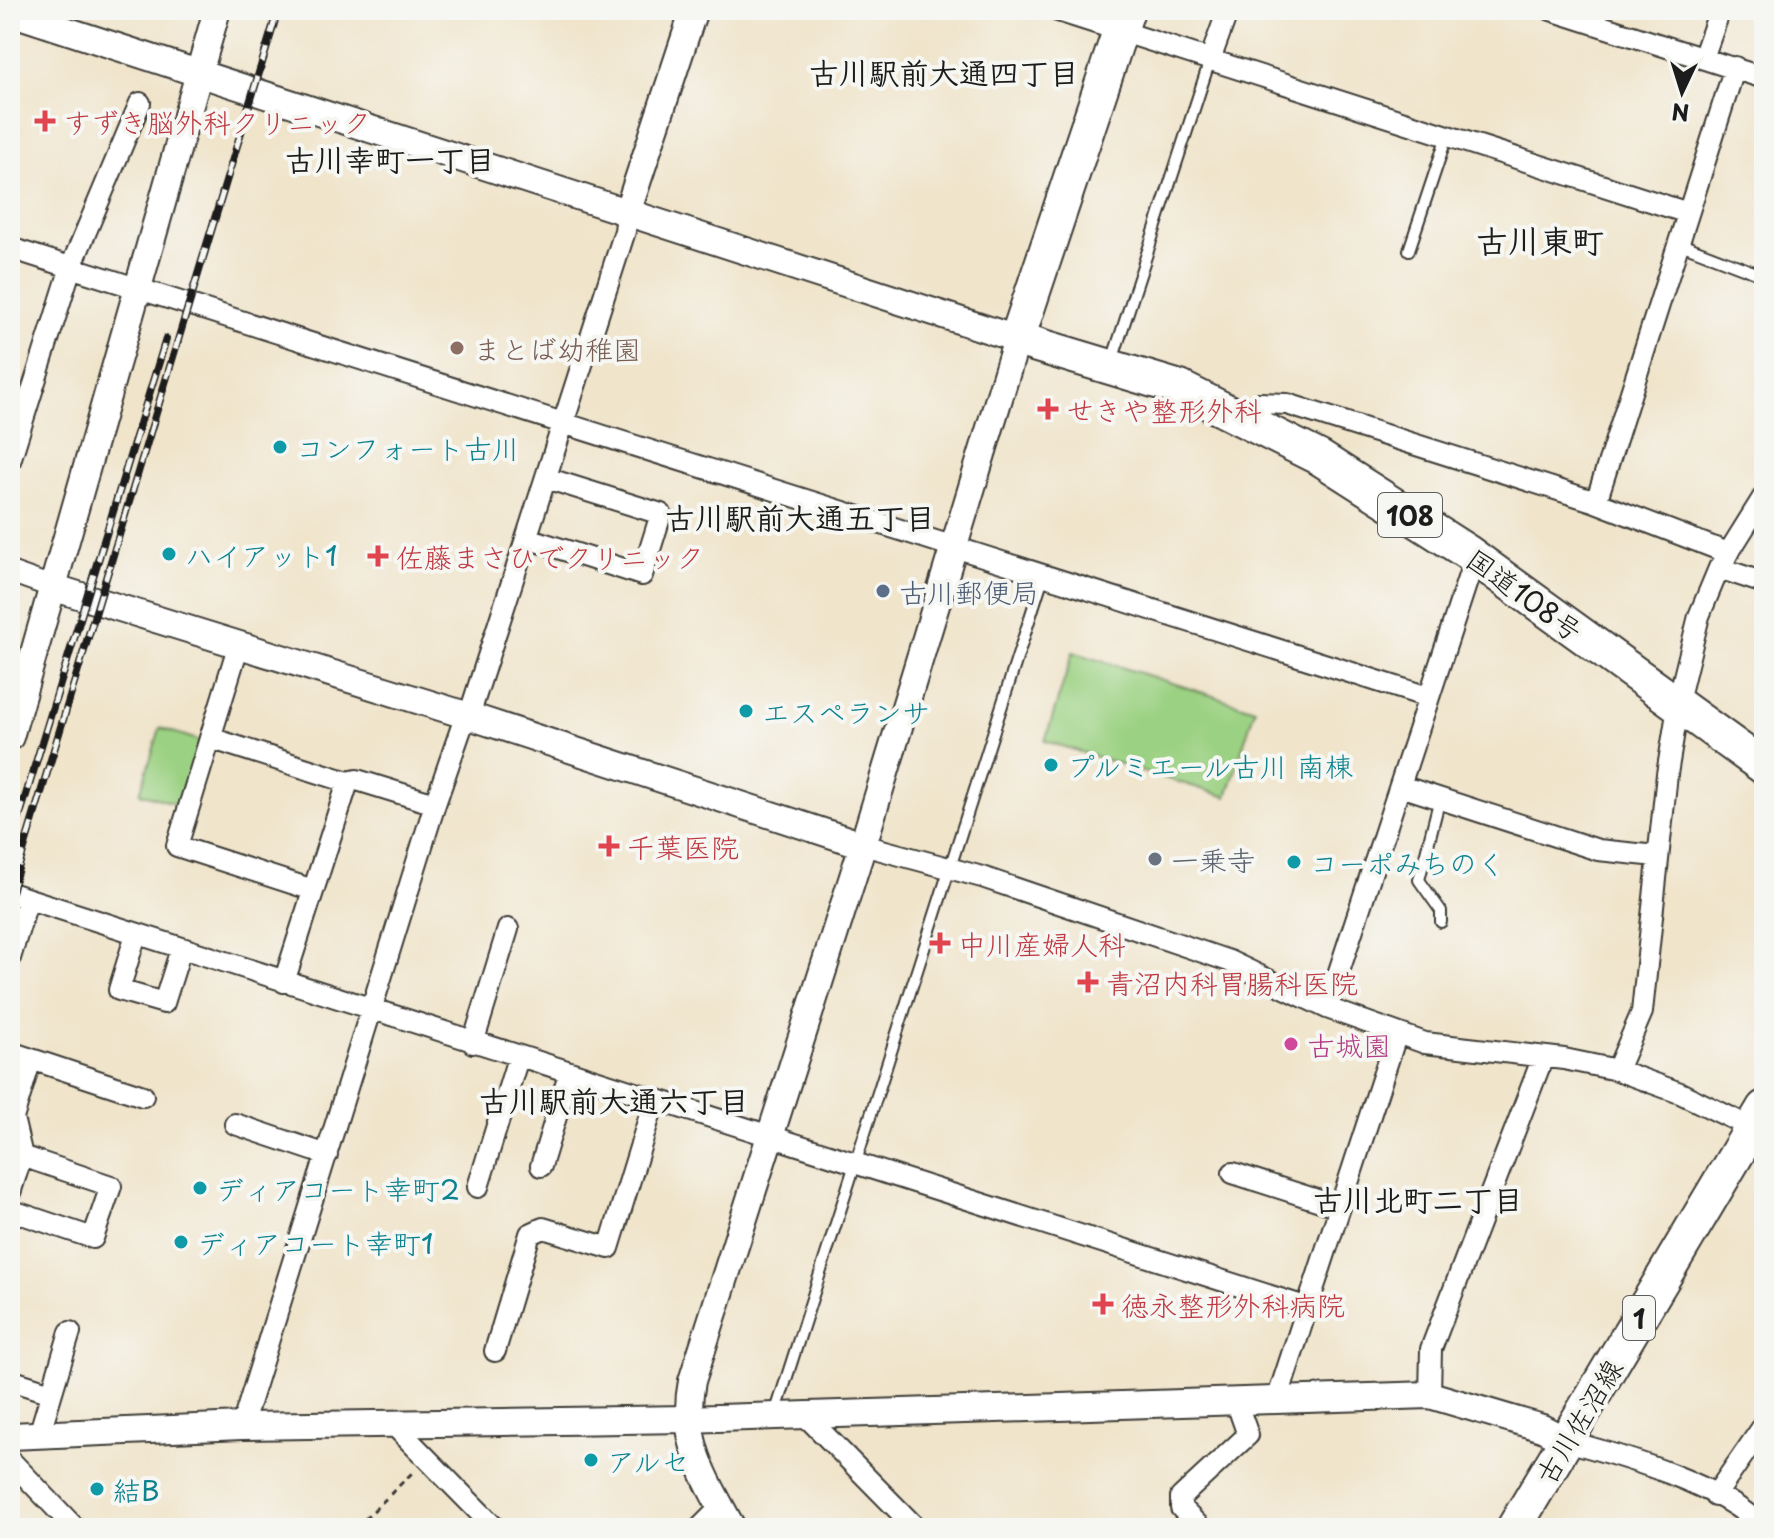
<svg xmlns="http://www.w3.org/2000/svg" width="1774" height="1538" font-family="'Playpen Sans','Klee One',sans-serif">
<rect width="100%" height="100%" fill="#f6f6f2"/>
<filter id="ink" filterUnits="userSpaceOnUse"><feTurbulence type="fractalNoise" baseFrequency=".0125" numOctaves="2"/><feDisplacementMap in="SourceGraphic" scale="16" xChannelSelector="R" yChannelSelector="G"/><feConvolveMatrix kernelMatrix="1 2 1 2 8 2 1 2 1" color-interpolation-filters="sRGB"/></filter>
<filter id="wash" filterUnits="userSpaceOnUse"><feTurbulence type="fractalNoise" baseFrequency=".006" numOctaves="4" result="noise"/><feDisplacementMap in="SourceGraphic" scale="32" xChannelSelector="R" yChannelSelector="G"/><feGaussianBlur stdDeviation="1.8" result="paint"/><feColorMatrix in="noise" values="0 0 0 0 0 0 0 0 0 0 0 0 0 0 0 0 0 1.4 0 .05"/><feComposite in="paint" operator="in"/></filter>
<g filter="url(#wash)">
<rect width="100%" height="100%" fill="#f0e4ca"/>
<path fill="#9bd182" stroke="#5c764f" stroke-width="2" d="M 1073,652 L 1255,709 L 1227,797 L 1045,741 Z
M 160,728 L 201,741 L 180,805 L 140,793 Z"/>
</g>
<g filter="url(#ink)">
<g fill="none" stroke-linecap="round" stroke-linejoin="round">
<g stroke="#3c3a36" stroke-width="14">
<path id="service" d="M 1678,243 L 1764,276
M 1409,250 L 1447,136
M 1111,364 L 1210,60
M 1440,798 L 1419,880 L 1441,911 L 1441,922
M 775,1414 L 1044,574"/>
</g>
<g stroke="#3c3a36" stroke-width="24">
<path id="minor" d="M 1055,10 L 1688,213
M 1551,10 L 1764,78
M 1703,58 L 1720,10
M 1210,60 L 1228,10
M 10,248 L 1428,697
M 1241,419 L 1259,403 L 1287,404 L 1593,501 L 1728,553
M 10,461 L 71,267 L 140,103
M 1596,502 L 1735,67
M 527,538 L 642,575 L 661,514 L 546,478
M 1719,568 L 1764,583
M 10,572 L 52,587
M 238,647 L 177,846 L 313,890
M 210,738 L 348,782 L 284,982
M 348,782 L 357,780 L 435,804
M 1401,786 L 1598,850 L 1657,856
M 863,845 L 982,877 L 1229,961 L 1327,1008 L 1425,1043 L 1564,1059 L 1617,1070 L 1680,1093 L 1752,1128
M 10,893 L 1305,1307
M 136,934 L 119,990 L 164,1003 L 181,949
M 10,958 L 28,899
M 1327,1008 L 1475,557
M 473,1043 L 508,929
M 10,1052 L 143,1096
M 1617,1070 L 1642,1012 L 1667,774 L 1681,689 L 1699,616 L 1719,568 L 1764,496
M 235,1124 L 327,1155
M 541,1166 L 569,1074
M 1233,1173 L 1339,1207
M 478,1187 L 518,1058
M 10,1193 L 22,1156 L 13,1118 L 31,1059
M 10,1210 L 93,1238 L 111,1186 L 22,1156
M 495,1351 L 530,1234 L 543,1228 L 609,1248 L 654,1102
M 10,1380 L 51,1393
M 1430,1395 L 1431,1349 L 1543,1057
M 1277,1400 L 1397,1033
M 804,1414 L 916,1528
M 392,1423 L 495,1528
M 242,1426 L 435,804 L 462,726 L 469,716 L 625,231 L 627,213
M 39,1435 L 70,1332
M 1567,1441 C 1625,1457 1721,1484 1763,1528
M 10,1460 L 75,1528
M 1715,1496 L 1764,1425
M 700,1528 L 721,1507
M 1201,1528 L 1181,1508 L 1181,1497 L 1248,1435 L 1236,1401"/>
</g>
<g stroke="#3c3a36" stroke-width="30">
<path id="tertiary" d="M 10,12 L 1017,339 L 863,845 L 692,1381 C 680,1441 705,1477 732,1528
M 627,213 L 694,10
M 52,587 L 469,716 L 863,845
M 10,737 L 217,10
M 10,1436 L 242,1426 L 686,1419 L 1430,1395 L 1542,1428 L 1567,1441"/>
</g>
<g stroke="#3c3a36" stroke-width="38">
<path id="primary" d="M 1514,1528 L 1764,1108"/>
</g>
<g stroke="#3c3a36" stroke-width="38">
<path id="trunk" d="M 1127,10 L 1017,339 L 1180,388 L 1320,458 L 1467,552 L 1764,767"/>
</g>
<path stroke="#3c3a36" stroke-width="3" stroke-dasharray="6 6" stroke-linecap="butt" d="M 356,1528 L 413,1472"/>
<use href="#service" stroke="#fff" stroke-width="10"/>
<use href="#minor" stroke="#fff" stroke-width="20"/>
<use href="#tertiary" stroke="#fff" stroke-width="26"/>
<use href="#primary" stroke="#fff" stroke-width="34"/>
<use href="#trunk" stroke="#fff" stroke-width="34"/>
<g stroke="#1c1c1c" stroke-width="8">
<path id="rail" d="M 10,847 L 166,339
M 10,895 L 278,10"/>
</g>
<use href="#rail" stroke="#f6f6f2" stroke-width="5" stroke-dasharray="15" stroke-linecap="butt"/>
</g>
</g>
<g fill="#e0444e" stroke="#f6f6f2" stroke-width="3">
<path d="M41 109h8v8h8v8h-8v8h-8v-8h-8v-8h8z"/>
<path d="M1044 397h8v8h8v8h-8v8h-8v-8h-8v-8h8z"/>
<path d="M374 544h8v8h8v8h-8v8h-8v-8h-8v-8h8z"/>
<path d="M605 834h8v8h8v8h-8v8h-8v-8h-8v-8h8z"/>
<path d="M936 931h8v8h8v8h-8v8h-8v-8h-8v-8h8z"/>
<path d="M1084 970h8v8h8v8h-8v8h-8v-8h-8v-8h8z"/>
<path d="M1099 1292h8v8h8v8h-8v8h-8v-8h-8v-8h8z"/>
</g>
<circle fill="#8d6e63" stroke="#f6f6f2" stroke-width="3" cx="457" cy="348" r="8"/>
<g fill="#0f9aa8" stroke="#f6f6f2" stroke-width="3">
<circle cx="280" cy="447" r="8"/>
<circle cx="169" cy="554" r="8"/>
<circle cx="746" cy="711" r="8"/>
<circle cx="1051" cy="765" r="8"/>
<circle cx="1294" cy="862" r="8"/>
<circle cx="200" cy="1188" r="8"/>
<circle cx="181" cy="1242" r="8"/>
<circle cx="591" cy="1460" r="8"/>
<circle cx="97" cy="1489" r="8"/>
</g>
<circle fill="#5c6f8a" stroke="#f6f6f2" stroke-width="3" cx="883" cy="591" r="8"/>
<circle fill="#6b7280" stroke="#f6f6f2" stroke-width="3" cx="1155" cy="859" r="8"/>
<circle fill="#d1479c" stroke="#f6f6f2" stroke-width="3" cx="1291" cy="1044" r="8"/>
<g text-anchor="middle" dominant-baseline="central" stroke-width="8" stroke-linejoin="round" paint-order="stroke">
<g fill="#f6f6f2" stroke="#5d5d5c" stroke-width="2">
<rect x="1378" y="493" width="64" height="44" rx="6"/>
<rect x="1623" y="1296" width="32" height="44" rx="6"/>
</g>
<g font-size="26" font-weight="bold" fill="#1c1c1c">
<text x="1410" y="515">108</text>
<text x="1639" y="1318">1</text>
</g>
<g font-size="28" fill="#be3a42" stroke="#f6f6f2" text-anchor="start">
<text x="63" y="121">すずき脳外科クリニック</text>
<text x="1066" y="409">せきや整形外科</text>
<text x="396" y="556">佐藤まさひでクリニック</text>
<text x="627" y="846">千葉医院</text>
<text x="958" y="943">中川産婦人科</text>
<text x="1106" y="982">青沼内科胃腸科医院</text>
<text x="1121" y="1304">徳永整形外科病院</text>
</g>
<g font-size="28" fill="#785e54" stroke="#f6f6f2" text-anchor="start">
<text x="473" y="348">まとば幼稚園</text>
</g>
<g font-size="28" fill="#0d838f" stroke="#f6f6f2" text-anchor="start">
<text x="296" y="447">コンフォート古川</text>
<text x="185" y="554">ハイアット1</text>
<text x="762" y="711">エスペランサ</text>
<text x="1067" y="765">プルミエール古川 南棟</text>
<text x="1310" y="862">コーポみちのく</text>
<text x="216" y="1188">ディアコート幸町2</text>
<text x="197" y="1242">ディアコート幸町1</text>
<text x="607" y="1460">アルセ</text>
<text x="113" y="1489">結B</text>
</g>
<g font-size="28" fill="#4e5e75" stroke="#f6f6f2" text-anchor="start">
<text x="899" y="591">古川郵便局</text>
</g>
<g font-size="28" fill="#1c1c1c" stroke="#f6f6f2">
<text transform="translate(1525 594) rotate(36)">国道108号</text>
<text transform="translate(1578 1421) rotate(-59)">古川佐沼線</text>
</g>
<g font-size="28" fill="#5b616d" stroke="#f6f6f2" text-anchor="start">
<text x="1171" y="859">一乗寺</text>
</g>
<g font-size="28" fill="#b23c85" stroke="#f6f6f2" text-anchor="start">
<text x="1307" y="1044">古城園</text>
</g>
<g font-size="30" font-weight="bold" fill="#1c1c1c" stroke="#f6f6f2">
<text x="944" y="71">古川駅前大通四丁目</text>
<text x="390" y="158">古川幸町一丁目</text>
<text x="800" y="516">古川駅前大通五丁目</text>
<text x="614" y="1099">古川駅前大通六丁目</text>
<text x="1418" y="1198">古川北町二丁目</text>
</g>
<g font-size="32" font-weight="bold" fill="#1c1c1c" stroke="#f6f6f2">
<text x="1540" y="240">古川東町</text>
</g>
</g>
<rect width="1774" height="1538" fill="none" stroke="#f6f6f2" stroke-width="40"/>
<g transform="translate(1682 92) rotate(184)" stroke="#f6f6f2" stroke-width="6" paint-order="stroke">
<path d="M0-6L14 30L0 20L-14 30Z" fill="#1c1c1c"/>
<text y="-12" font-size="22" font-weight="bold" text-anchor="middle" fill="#1c1c1c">N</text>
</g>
</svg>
